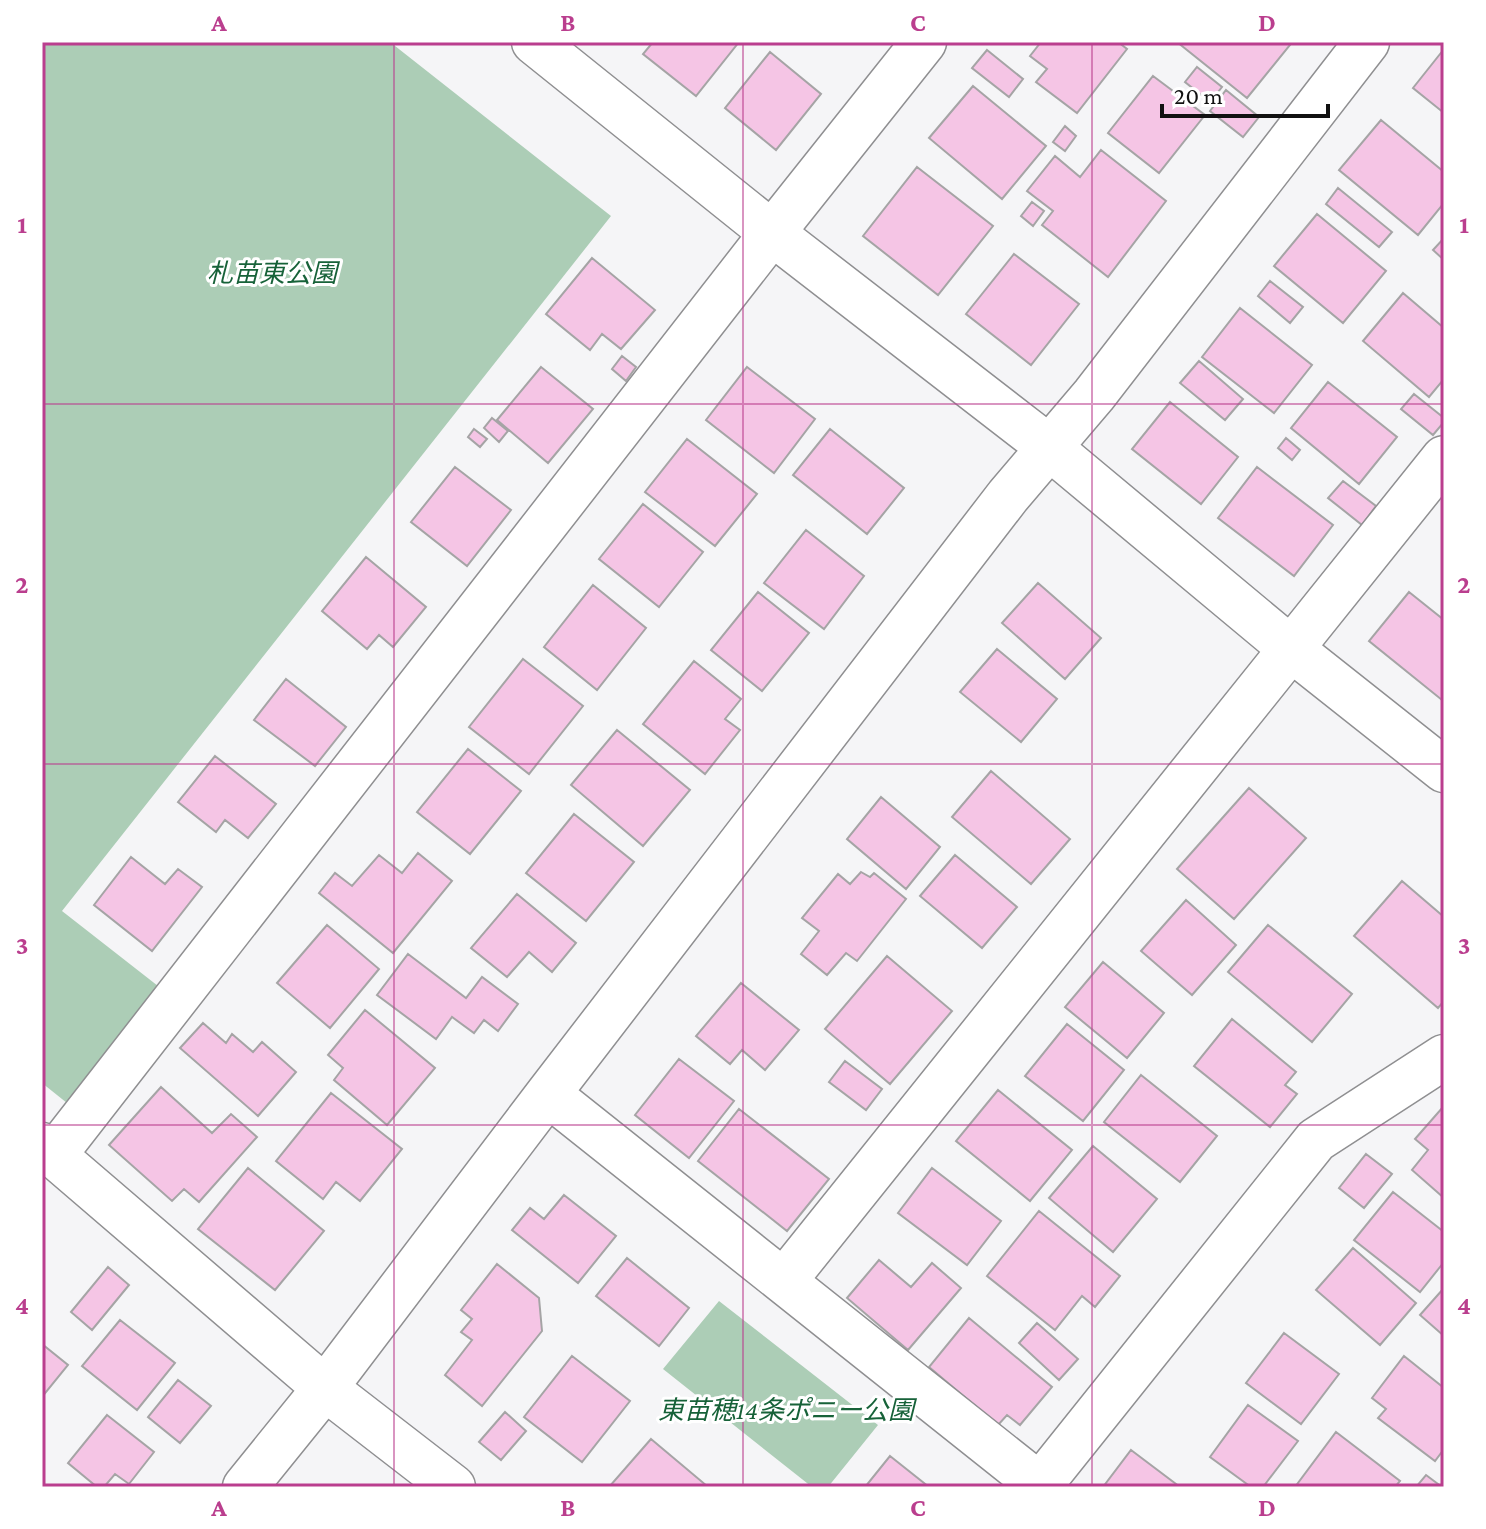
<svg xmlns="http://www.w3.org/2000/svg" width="1486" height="1529" font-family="'Crimson Pro','Noto Sans JP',serif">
<rect width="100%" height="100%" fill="#f5f5f7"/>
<path fill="#accdb6" d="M 42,42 L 390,42 L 611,216 L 62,911 L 158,986 L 67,1103 L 42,1083 Z
M 719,1301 L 878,1425 L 828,1487 L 812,1487 L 663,1369 Z"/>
<path fill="#f5c5e5" stroke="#a5a4a5" stroke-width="2" d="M 653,42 L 739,42 L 696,96 L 643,54 Z
M 1041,42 L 1118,42 L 1127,49 L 1077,113 L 1036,82 L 1047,69 L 1030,56 Z
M 1177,42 L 1286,42 L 1290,45 L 1247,98 Z
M 1444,49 L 1444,113 L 1413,88 Z
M 987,50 L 1023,79 L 1009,97 L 972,68 Z
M 770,52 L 821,94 L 776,150 L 725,108 Z
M 1197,67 L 1222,87 L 1210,102 L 1185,82 Z
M 1153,76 L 1205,115 L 1159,173 L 1108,133 Z
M 973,86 L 1046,146 L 1002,199 L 929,138 Z
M 1226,90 L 1259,117 L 1243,137 L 1210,111 Z
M 1381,120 L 1444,172 L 1444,203 L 1418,235 L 1339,170 Z
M 1065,126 L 1076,136 L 1065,151 L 1053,142 Z
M 1101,150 L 1166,201 L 1108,277 L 1042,225 L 1053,211 L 1027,191 L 1055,156 L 1080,177 Z
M 917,167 L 993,226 L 938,295 L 863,236 Z
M 1338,188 L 1392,232 L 1379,247 L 1326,204 Z
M 1032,202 L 1044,211 L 1033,226 L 1021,216 Z
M 1317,214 L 1386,271 L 1343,323 L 1274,266 Z
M 1444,238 L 1444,260 L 1433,250 Z
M 1014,254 L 1079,304 L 1031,365 L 966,314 Z
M 592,258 L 655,310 L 621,349 L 602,334 L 590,350 L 546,314 Z
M 1270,281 L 1303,307 L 1290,323 L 1258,296 Z
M 1403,293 L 1444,328 L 1444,379 L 1429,397 L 1363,341 Z
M 1240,308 L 1312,365 L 1274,413 L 1202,357 Z
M 622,356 L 636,367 L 626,381 L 612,369 Z
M 1199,361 L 1243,399 L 1225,420 L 1180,383 Z
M 541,367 L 593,409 L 548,463 L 497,420 Z
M 747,367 L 815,419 L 774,473 L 706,420 Z
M 1328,382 L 1397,437 L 1359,484 L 1291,428 Z
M 1414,394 L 1444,418 L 1444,422 L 1433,435 L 1401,409 Z
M 1170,402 L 1238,457 L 1201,504 L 1132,449 Z
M 492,418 L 508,431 L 499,442 L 484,428 Z
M 474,429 L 487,439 L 480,447 L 468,437 Z
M 830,429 L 904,488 L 867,534 L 793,475 Z
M 1286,438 L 1300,450 L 1292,460 L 1278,448 Z
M 687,439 L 757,494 L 715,546 L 645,492 Z
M 455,467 L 511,510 L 467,566 L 411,522 Z
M 1257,467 L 1333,525 L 1294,576 L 1218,518 Z
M 1343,481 L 1376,506 L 1362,525 L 1328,498 Z
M 643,504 L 703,552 L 659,607 L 599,559 Z
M 806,530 L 864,576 L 824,629 L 764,583 Z
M 366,557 L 426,607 L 393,647 L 379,635 L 367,649 L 322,611 Z
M 1038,583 L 1101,638 L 1065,679 L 1002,623 Z
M 593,585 L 646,628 L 597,690 L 544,647 Z
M 758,592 L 809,633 L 762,691 L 711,650 Z
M 1409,592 L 1444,620 L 1444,698 L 1442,700 L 1369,641 Z
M 997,649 L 1057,699 L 1021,742 L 960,692 Z
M 523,659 L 583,706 L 529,774 L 469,727 Z
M 694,661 L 741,699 L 725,719 L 740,730 L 705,774 L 643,724 Z
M 286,679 L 346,727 L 315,766 L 254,720 Z
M 617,730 L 690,790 L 643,846 L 571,785 Z
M 468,749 L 521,791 L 470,854 L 417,812 Z
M 215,756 L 276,804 L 248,838 L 225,820 L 216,832 L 178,802 Z
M 991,771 L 1070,839 L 1031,884 L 952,817 Z
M 1249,788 L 1306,838 L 1234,919 L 1177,869 Z
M 881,797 L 940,847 L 906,889 L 847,839 Z
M 574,814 L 634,862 L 586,921 L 526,873 Z
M 418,853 L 452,881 L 393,953 L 319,893 L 335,873 L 352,886 L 379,855 L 402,873 Z
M 955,855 L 1017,907 L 982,948 L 920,896 Z
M 131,857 L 165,884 L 178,869 L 202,887 L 152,951 L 94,905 Z
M 861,872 L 870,877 L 874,873 L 906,899 L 857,961 L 846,953 L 827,975 L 801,954 L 819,931 L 802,918 L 838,874 L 850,884 Z
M 1402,881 L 1444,917 L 1444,1001 L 1438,1008 L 1354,936 Z
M 517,894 L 576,943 L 552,972 L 529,952 L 507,977 L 471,948 Z
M 1186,900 L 1236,945 L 1192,995 L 1141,951 Z
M 327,925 L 379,969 L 330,1028 L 277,983 Z
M 1268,925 L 1352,994 L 1312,1042 L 1228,972 Z
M 408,954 L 466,998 L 482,977 L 518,1004 L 498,1031 L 484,1020 L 474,1033 L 452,1017 L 436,1039 L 377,995 Z
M 887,956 L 952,1011 L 890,1084 L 825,1029 Z
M 1103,962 L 1164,1013 L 1127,1058 L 1065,1007 Z
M 741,983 L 799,1030 L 765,1070 L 742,1050 L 730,1064 L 696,1036 Z
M 365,1010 L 435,1068 L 387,1125 L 334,1080 L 343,1068 L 328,1055 Z
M 1232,1019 L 1296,1072 L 1285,1085 L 1297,1094 L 1270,1127 L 1194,1066 Z
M 203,1023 L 226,1043 L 232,1034 L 253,1052 L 262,1042 L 296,1072 L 258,1116 L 180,1048 Z
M 1067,1024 L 1124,1070 L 1083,1121 L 1025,1076 Z
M 679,1059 L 734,1101 L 689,1158 L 635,1115 Z
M 845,1061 L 882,1089 L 866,1110 L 829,1082 Z
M 1141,1075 L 1217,1136 L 1180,1182 L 1104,1122 Z
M 161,1087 L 212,1133 L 231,1114 L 257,1137 L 199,1202 L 184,1189 L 172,1201 L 109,1145 Z
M 998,1090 L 1072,1150 L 1030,1201 L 956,1141 Z
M 331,1093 L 402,1149 L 360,1201 L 336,1182 L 323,1199 L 276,1161 Z
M 1443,1107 L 1444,1108 L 1444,1198 L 1412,1170 L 1428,1150 L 1415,1139 Z
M 739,1109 L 829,1179 L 787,1231 L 698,1161 Z
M 1093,1146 L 1157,1199 L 1113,1252 L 1049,1198 Z
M 1366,1154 L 1392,1174 L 1364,1208 L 1339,1188 Z
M 248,1168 L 324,1231 L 275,1290 L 198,1229 Z
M 932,1168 L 1001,1221 L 967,1265 L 898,1213 Z
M 1393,1192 L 1444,1232 L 1444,1262 L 1420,1292 L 1354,1240 Z
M 564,1195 L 616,1236 L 578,1283 L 512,1230 L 530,1208 L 544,1219 Z
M 1039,1211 L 1120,1276 L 1095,1307 L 1082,1296 L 1055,1330 L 987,1276 Z
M 1353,1248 L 1416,1303 L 1380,1345 L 1316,1290 Z
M 627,1258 L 689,1308 L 659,1346 L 596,1296 Z
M 879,1260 L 911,1287 L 932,1263 L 961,1288 L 908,1350 L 847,1298 Z
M 497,1264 L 539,1298 L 542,1331 L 482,1406 L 445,1375 L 472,1340 L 461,1332 L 472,1319 L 461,1310 Z
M 108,1267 L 129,1285 L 92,1330 L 71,1312 Z
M 1444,1288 L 1444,1336 L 1420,1315 Z
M 969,1318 L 1052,1387 L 1020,1425 L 1007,1415 L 998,1425 L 929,1367 Z
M 120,1320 L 175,1363 L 137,1410 L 82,1366 Z
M 1037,1323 L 1078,1359 L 1059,1380 L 1019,1343 Z
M 1284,1333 L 1339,1374 L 1301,1424 L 1246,1383 Z
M 42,1344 L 68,1365 L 42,1397 Z
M 572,1356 L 630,1401 L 582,1462 L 524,1417 Z
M 1404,1356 L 1444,1388 L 1444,1449 L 1435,1461 L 1378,1418 L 1386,1409 L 1372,1398 Z
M 178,1380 L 211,1406 L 180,1443 L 148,1417 Z
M 1248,1405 L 1298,1441 L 1263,1487 L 1251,1487 L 1210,1457 Z
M 505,1412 L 526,1431 L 501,1460 L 479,1442 Z
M 107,1415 L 154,1452 L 129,1484 L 115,1474 L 104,1487 L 97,1487 L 68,1463 Z
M 1336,1432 L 1400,1481 L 1395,1487 L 1295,1487 Z
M 651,1439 L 707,1486 L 706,1487 L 609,1487 Z
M 1131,1450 L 1180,1487 L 1103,1487 Z
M 890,1456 L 929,1487 L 865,1487 Z
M 1426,1475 L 1442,1487 L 1416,1487 Z"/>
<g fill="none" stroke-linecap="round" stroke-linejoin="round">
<g stroke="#8f8f91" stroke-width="47">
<path id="minor" d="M 534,42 L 772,233 L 1050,448 L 1290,648 L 1444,770
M 548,1094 L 1042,1487
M 42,1145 L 325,1388 L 453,1487
M 54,1155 L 772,233 L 924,42
M 784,1281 L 1444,458
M 1040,1485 L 1316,1140 L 1444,1057
M 245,1487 L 325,1388 L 548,1094 L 1008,496 L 1094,395 L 1367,42"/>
</g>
<use href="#minor" stroke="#fff" stroke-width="44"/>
</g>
<path fill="none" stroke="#ba3e8e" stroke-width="2" stroke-opacity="0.55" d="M 394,42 L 394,1487M 743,42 L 743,1487M 1092,42 L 1092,1487M 42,404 L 1444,404M 42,764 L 1444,764M 42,1125 L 1444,1125"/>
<g text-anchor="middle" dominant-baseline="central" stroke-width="6" stroke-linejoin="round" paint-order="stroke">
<g font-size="26" font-style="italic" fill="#176239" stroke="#fff">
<text x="272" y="273">札苗東公園</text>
<text x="786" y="1410">東苗穂14条ポニー公園</text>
</g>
</g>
<rect width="1486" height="1529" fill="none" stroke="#ffffff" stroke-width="88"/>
<path d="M1162 104v12h166v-12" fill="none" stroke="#111111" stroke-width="4"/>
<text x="1174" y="104" font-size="24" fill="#111111" stroke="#ffffff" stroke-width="6" paint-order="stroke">20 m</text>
<rect x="44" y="44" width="1398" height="1441" fill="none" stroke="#ba3e8e" stroke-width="3"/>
<g font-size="26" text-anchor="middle" font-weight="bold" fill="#ba3e8e">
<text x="219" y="31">A</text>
<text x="568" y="31">B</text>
<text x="918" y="31">C</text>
<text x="1267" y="31">D</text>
<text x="22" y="233">1</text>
<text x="1464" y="233">1</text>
<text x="22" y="593">2</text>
<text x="1464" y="593">2</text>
<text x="22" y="954">3</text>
<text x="1464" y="954">3</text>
<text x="22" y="1314">4</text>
<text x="1464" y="1314">4</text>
<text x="219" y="1516">A</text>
<text x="568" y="1516">B</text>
<text x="918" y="1516">C</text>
<text x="1267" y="1516">D</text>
</g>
</svg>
